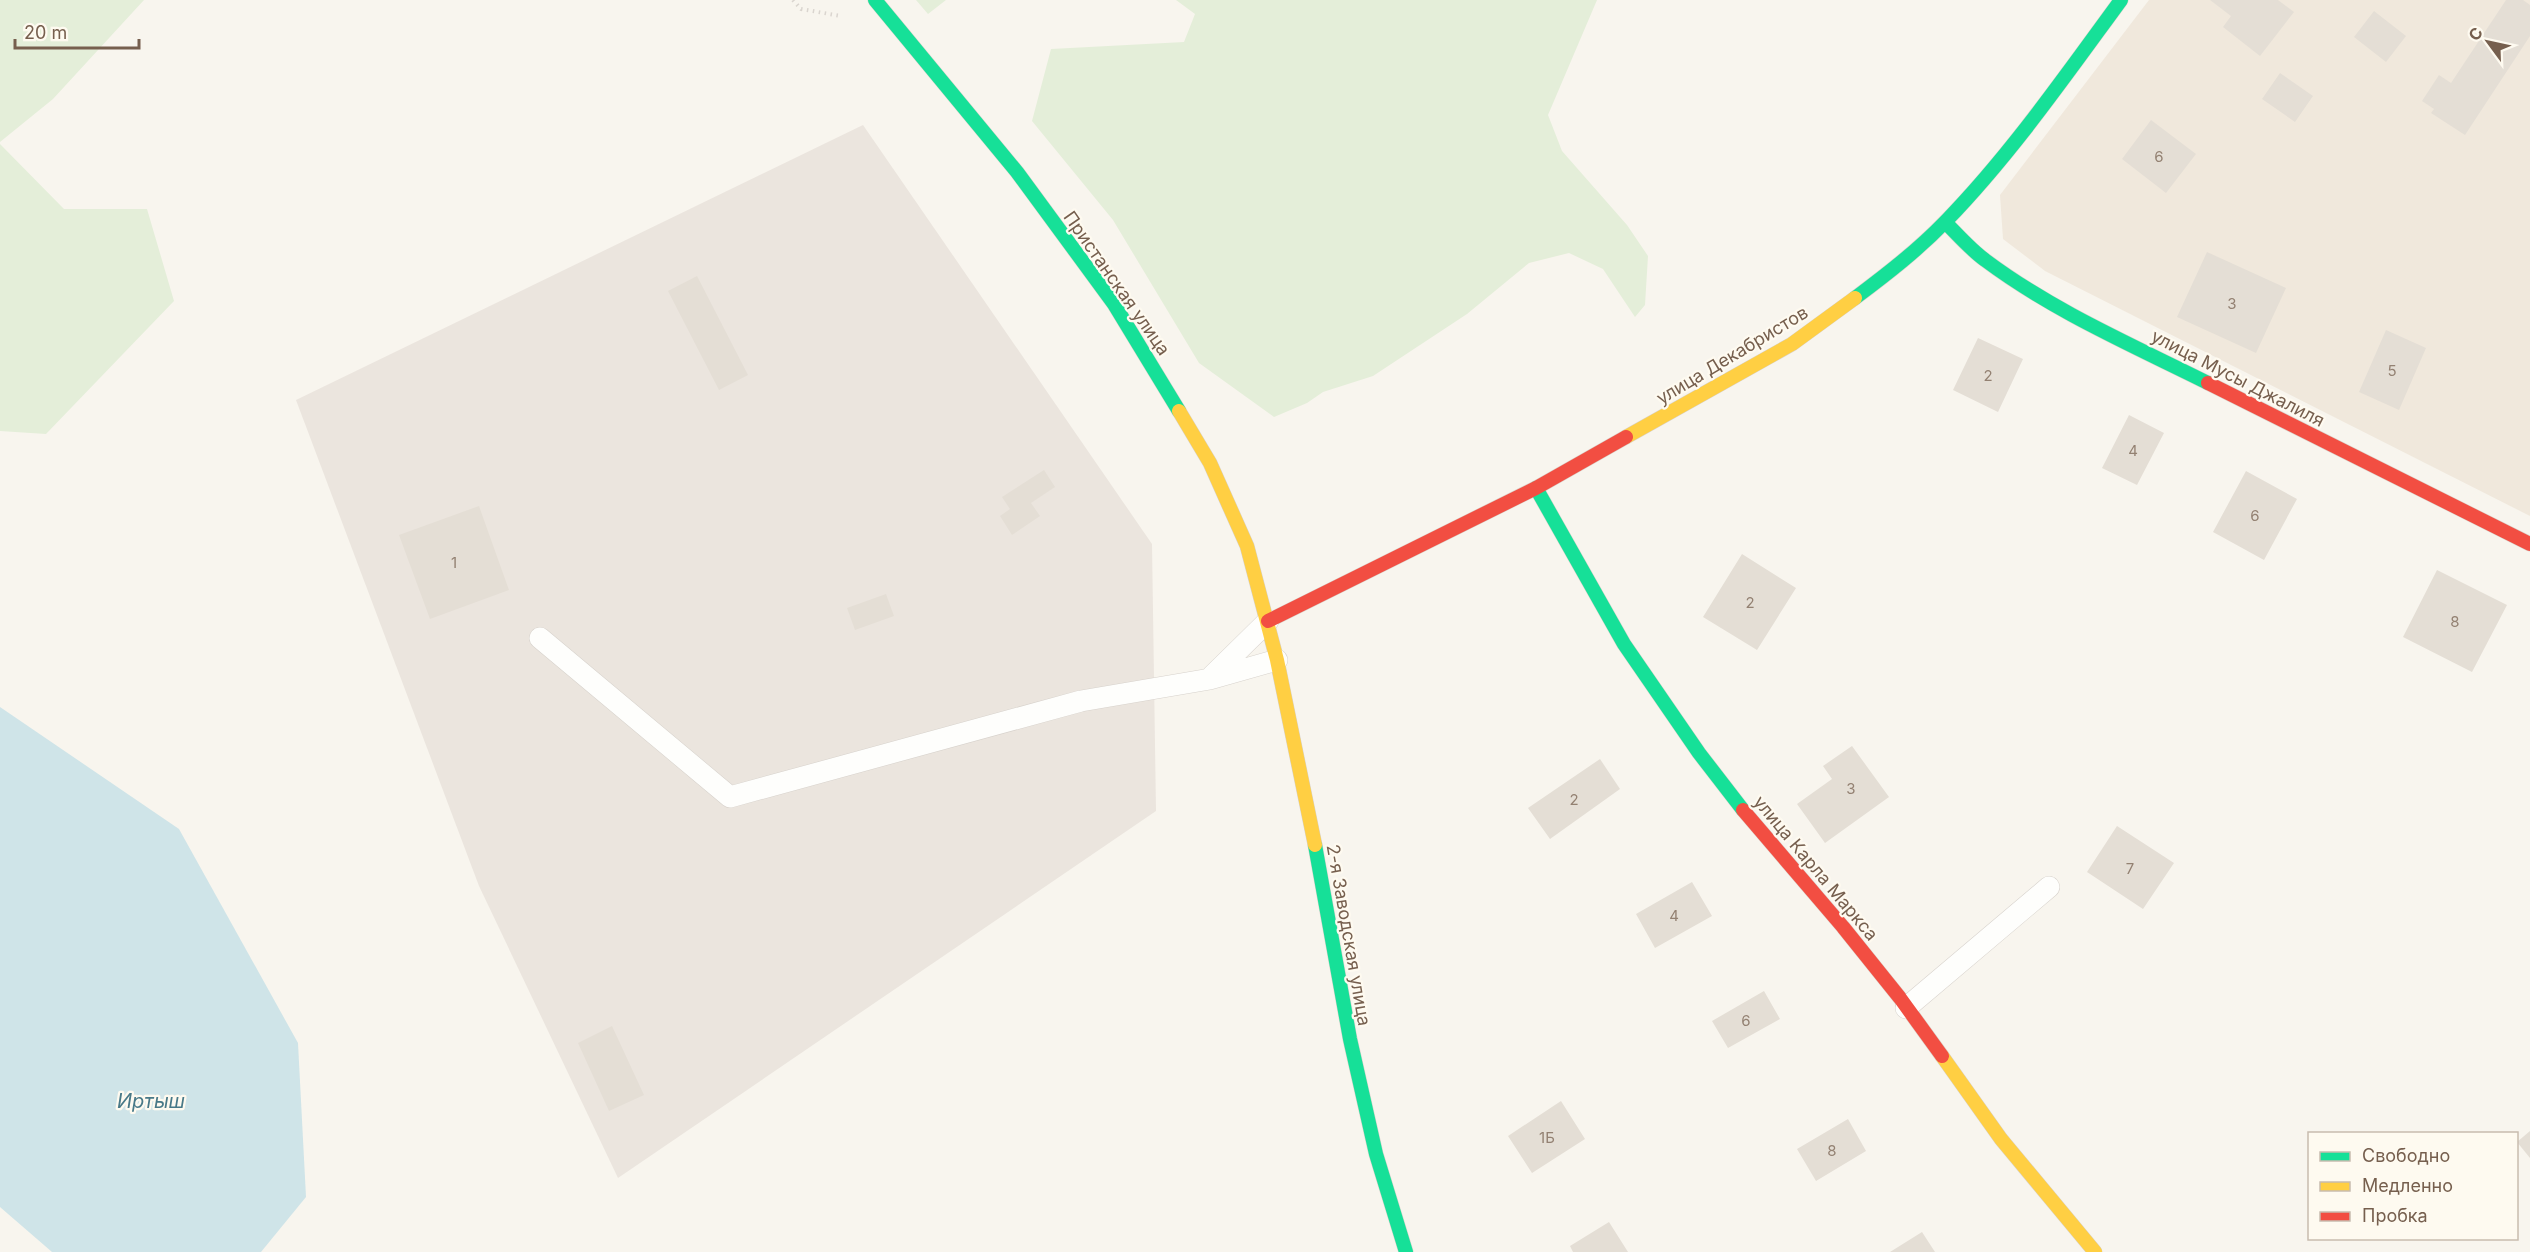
<svg xmlns="http://www.w3.org/2000/svg" width="2530" height="1252" font-family="Inter,sans-serif">
<rect width="100%" height="100%" fill="#f8f5ee"/>
<path fill="#f0e8dc" d="M 2149,0 L 2530,0 L 2530,516 L 2045,271 L 2003,239 L 2000,195 Z"/>
<path fill="#ebe5de" d="M 863,125 L 1152,544 L 1156,811 L 618,1178 L 479,886 L 296,400 Z"/>
<path fill="#e4eed9" d="M 0,0 L 144,0 L 53,99 L 0,142 Z
M 916,0 L 946,0 L 928,14 Z
M 1176,0 L 1597,0 L 1548,115 L 1562,151 L 1627,225 L 1648,256 L 1645,305 L 1635,317 L 1603,269 L 1569,253 L 1529,263 L 1467,314 L 1373,376 L 1323,392 L 1307,403 L 1274,417 L 1199,363 L 1113,220 L 1032,121 L 1051,49 L 1184,42 L 1195,14 Z
M 0,144 L 64,209 L 147,209 L 174,301 L 46,434 L 0,431 Z"/>
<path fill="#cfe4e8" d="M 0,707 L 179,829 L 298,1043 L 306,1197 L 261,1252 L 52,1252 L 0,1207 Z"/>
<path fill="#e4ded5" d="M 2210,0 L 2278,0 L 2294,12 L 2260,56 L 2223,27 L 2231,16 Z
M 2506,0 L 2523,0 L 2530,5 L 2530,36 L 2465,135 L 2431,113 L 2434,109 L 2422,101 L 2439,75 L 2451,83 Z
M 2374,11 L 2406,36 L 2386,62 L 2354,37 Z
M 2280,73 L 2313,96 L 2295,122 L 2262,99 Z
M 2151,120 L 2196,154 L 2166,193 L 2122,159 Z
M 2207,252 L 2286,288 L 2256,353 L 2177,317 Z
M 697,276 L 748,375 L 719,390 L 668,291 Z
M 2386,330 L 2426,348 L 2399,410 L 2359,392 Z
M 1978,338 L 2023,359 L 1998,412 L 1953,390 Z
M 2129,415 L 2164,433 L 2137,485 L 2102,468 Z
M 1044,470 L 1055,487 L 1031,503 L 1040,516 L 1012,535 L 1000,516 L 1010,509 L 1002,497 Z
M 2246,471 L 2297,499 L 2264,560 L 2213,532 Z
M 479,506 L 509,590 L 430,619 L 399,535 Z
M 1742,554 L 1796,588 L 1757,650 L 1703,617 Z
M 2437,570 L 2507,605 L 2472,672 L 2403,637 Z
M 886,594 L 894,616 L 855,630 L 847,608 Z
M 1852,746 L 1889,797 L 1825,843 L 1797,804 L 1832,779 L 1823,766 Z
M 1600,759 L 1620,789 L 1550,839 L 1528,808 Z
M 2117,826 L 2174,863 L 2143,909 L 2087,872 Z
M 1692,882 L 1712,916 L 1655,948 L 1636,914 Z
M 1764,991 L 1780,1019 L 1728,1048 L 1712,1021 Z
M 612,1026 L 644,1095 L 609,1111 L 578,1043 Z
M 1561,1101 L 1585,1139 L 1532,1173 L 1508,1136 Z
M 1848,1119 L 1866,1151 L 1816,1181 L 1797,1149 Z
M 2530,1131 L 2530,1158 L 2517,1142 Z
M 1609,1222 L 1628,1252 L 1573,1252 L 1570,1246 Z
M 1922,1232 L 1935,1252 L 1890,1252 Z"/>
<g fill="none" stroke-linecap="round" stroke-linejoin="round">
<g stroke="#d7d2cc" stroke-width="22">
<path id="lane" d="M 540,638 L 730,797 L 1081,701 L 1210,679 L 1277,660
M 1212,676 L 1268,621
M 1906,1008 L 2049,887"/>
</g>
<g stroke="#d8d2cb" stroke-width="15">
<path id="fast" d="M 875,0 L 1017,172 L 1114,304 L 1179,411
M 1945,222 C 1958,235 1971,250 1985,260 C 2053,311 2132,345 2208,383
M 1855,298 C 1887,274 1918,250 1946,221 C 2011,154 2066,75 2121,0
M 1536,488 L 1624,644 L 1699,753 L 1743,810
M 1315,845 L 1350,1039 L 1376,1154 L 1406,1252"/>
</g>
<g stroke="#d8d2cb" stroke-width="15">
<path id="slow" d="M 1179,411 L 1210,463 L 1247,546 L 1277,660 L 1315,845
M 1626,437 L 1792,344 L 1855,298
M 1942,1056 L 2001,1139 L 2095,1252"/>
</g>
<g stroke="#d8d2cb" stroke-width="15">
<path id="jam" d="M 2208,383 L 2530,544
M 1268,621 L 1536,488 L 1626,437
M 1743,810 L 1843,927 L 1900,998 L 1942,1056"/>
</g>
<path stroke="#dad5cf" stroke-width="4" stroke-dasharray="1.5 4.5" stroke-linecap="butt" d="M 793,0 L 801,9 L 841,16"/>
<use href="#lane" stroke="#fefefc" stroke-width="21"/>
<use href="#fast" stroke="#16e098" stroke-width="14"/>
<use href="#slow" stroke="#ffcf43" stroke-width="14"/>
<use href="#jam" stroke="#f24e42" stroke-width="14"/>
</g>
<g text-anchor="middle" dominant-baseline="central" stroke-width="4.5" stroke-linejoin="round" paint-order="stroke">
<g font-size="15" fill="#938172">
<text x="2159" y="156">6</text>
<text x="2232" y="303">3</text>
<text x="2392" y="370">5</text>
<text x="1988" y="375">2</text>
<text x="2133" y="450">4</text>
<text x="2255" y="515">6</text>
<text x="454" y="562">1</text>
<text x="1750" y="602">2</text>
<text x="2455" y="621">8</text>
<text x="1851" y="788">3</text>
<text x="1574" y="799">2</text>
<text x="2130" y="868">7</text>
<text x="1674" y="915">4</text>
<text x="1746" y="1020">6</text>
<text x="1547" y="1137">1Б</text>
<text x="1832" y="1150">8</text>
</g>
<g font-size="18" fill="#765f4e" stroke="#fefaf0">
<text transform="translate(1117 283) rotate(55)">Пристанская улица</text>
<text transform="translate(1732 355) rotate(-31)">улица Декабристов</text>
<text transform="translate(2238 378) rotate(27)">улица Мусы Джалиля</text>
<text transform="translate(1816 868) rotate(50)">улица Карла Маркса</text>
<text transform="translate(1349 935) rotate(80)">2-я Заводская улица</text>
</g>
<g font-size="20" font-style="italic" fill="#487988" stroke="#fefaf0">
<text x="151" y="1101">Иртыш</text>
</g>
</g>
<rect x="2308" y="1132" width="210" height="108" fill="#fefaf0" stroke="#c8bcaf" stroke-width="1.5"/>
<rect x="2320" y="1152" width="30" height="9" fill="#16e098" stroke="#c8bcaf" stroke-width="1.5"/>
<text x="2362" y="1162" font-size="18" fill="#765f4e">Свободно</text>
<rect x="2320" y="1182" width="30" height="9" fill="#ffcf43" stroke="#c8bcaf" stroke-width="1.5"/>
<text x="2362" y="1192" font-size="18" fill="#765f4e">Медленно</text>
<rect x="2320" y="1212" width="30" height="9" fill="#f24e42" stroke="#c8bcaf" stroke-width="1.5"/>
<text x="2362" y="1222" font-size="18" fill="#765f4e">Пробка</text>
<g transform="translate(2488 42) rotate(303)" stroke="#fefaf0" stroke-width="4.5" paint-order="stroke">
<path d="M0-4.5L10 22L0 15L-10 22Z" fill="#765f4e"/>
<text y="-9" font-size="16" font-weight="bold" text-anchor="middle" fill="#765f4e">С</text>
</g>
<path d="M15 39v9h124v-9" fill="none" stroke="#765f4e" stroke-width="3"/>
<text x="24" y="39" font-size="18" fill="#765f4e" stroke="#fefaf0" stroke-width="4.5" paint-order="stroke">20 m</text>
</svg>
